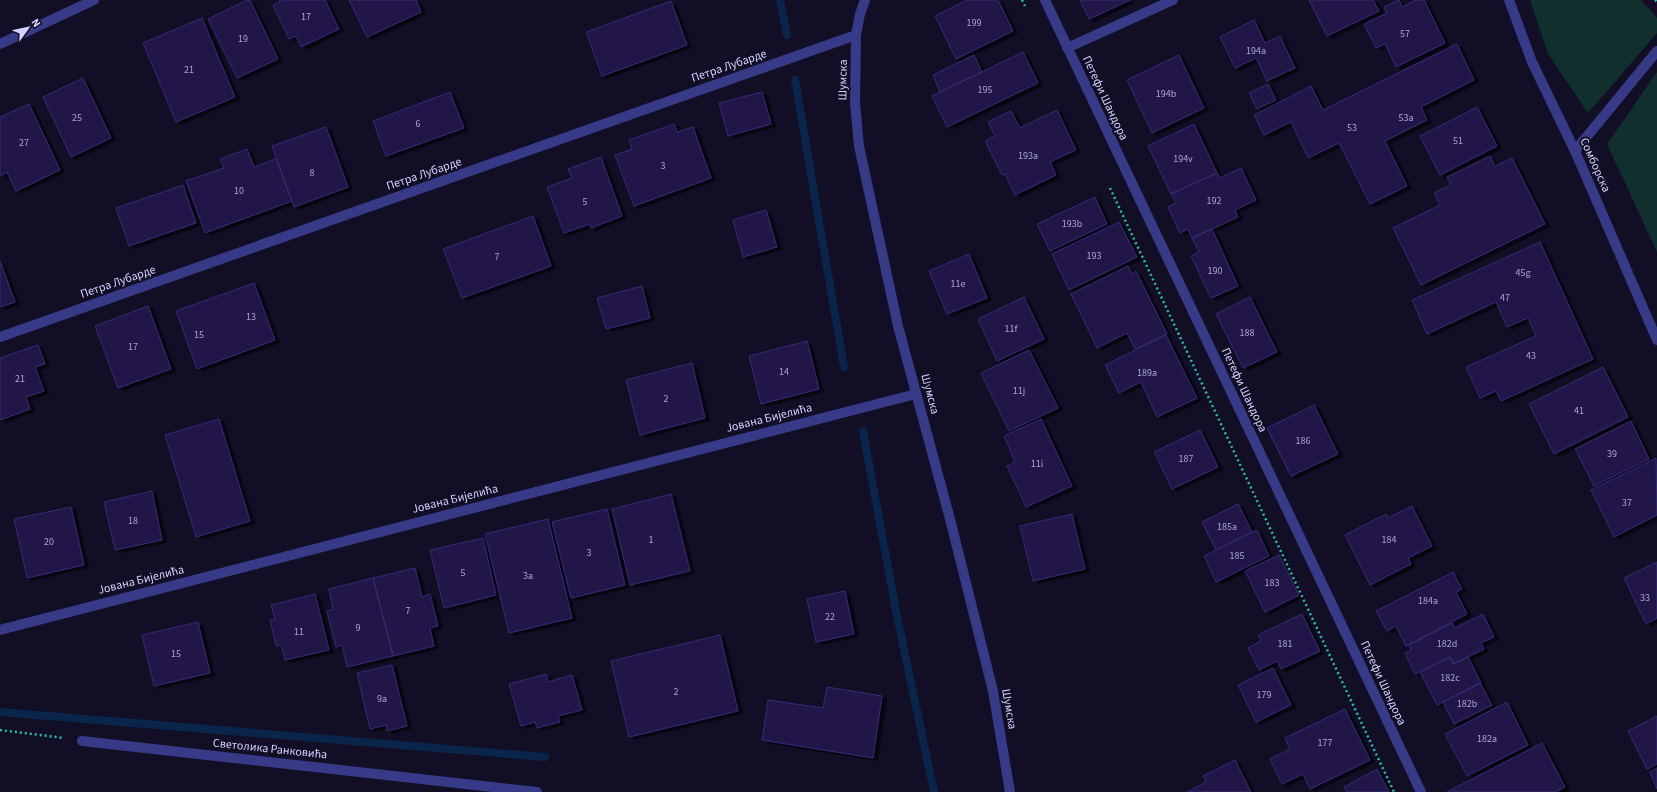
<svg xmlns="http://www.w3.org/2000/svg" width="1657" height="792" font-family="'Source Sans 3',sans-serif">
<defs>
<filter id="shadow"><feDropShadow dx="4.5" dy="2.5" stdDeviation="0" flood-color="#0009"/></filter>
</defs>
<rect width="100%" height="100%" fill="#110e26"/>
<path fill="#11302d" d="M 1530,0 L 1641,0 L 1657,18 L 1657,33 L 1588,113 L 1548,54 Z
M 1657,72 L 1657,252 L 1607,144 Z"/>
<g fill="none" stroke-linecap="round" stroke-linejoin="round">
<path stroke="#0a2549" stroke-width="8" d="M 780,0 L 787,35
M 795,80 L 844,367
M 863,431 L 896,611 L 934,792
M 0,712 L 545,757"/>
</g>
<path fill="#201948" stroke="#342b75" filter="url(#shadow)" d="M 247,0 L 250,0 L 278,59 L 237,78 L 208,19 Z
M 279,0 L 325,0 L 339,29 L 301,47 L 296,36 L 289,39 L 273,5 L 280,2 Z
M 349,0 L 416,0 L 421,12 L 367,37 Z
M 967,0 L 998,0 L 1013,31 L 956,59 L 935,16 Z
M 1080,0 L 1130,0 L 1089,19 Z
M 1309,0 L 1373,0 L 1379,11 L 1327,36 Z
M 1399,0 L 1402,7 L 1416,0 L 1424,0 L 1445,43 L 1396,67 L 1385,44 L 1376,48 L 1364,24 L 1387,13 L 1384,7 Z
M 671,1 L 687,45 L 602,76 L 586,32 Z
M 202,18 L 235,97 L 176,122 L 143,43 Z
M 1254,20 L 1265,43 L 1280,36 L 1295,68 L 1267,81 L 1256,58 L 1235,68 L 1220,37 Z
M 1457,44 L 1474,80 L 1421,107 L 1427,120 L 1385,141 L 1407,186 L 1370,204 L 1339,143 L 1308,158 L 1291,122 L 1264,135 L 1254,115 L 1311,86 L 1323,110 Z
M 1023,52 L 1038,83 L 947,127 L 932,96 Z
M 974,55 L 982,72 L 940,92 L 933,75 Z
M 1179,55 L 1204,108 L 1152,133 L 1127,80 Z
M 83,78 L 111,138 L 71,157 L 43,97 Z
M 1268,84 L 1276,100 L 1257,109 L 1249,93 Z
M 450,92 L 464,128 L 386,156 L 373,121 Z
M 762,92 L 771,124 L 728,136 L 719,103 Z
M 29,104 L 60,170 L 16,191 L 7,172 L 0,176 L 0,117 Z
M 1477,107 L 1497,146 L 1440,175 L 1420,136 Z
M 1057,110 L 1076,150 L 1050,162 L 1056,175 L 1015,195 L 1005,174 L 1002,175 L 985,141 L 995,136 L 988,122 L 1011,111 L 1020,128 Z
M 674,124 L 677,132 L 693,127 L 711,178 L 634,206 L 615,155 L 632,149 L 629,140 Z
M 1194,124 L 1217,173 L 1171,194 L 1148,146 Z
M 326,127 L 348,187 L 294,207 L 272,146 Z
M 247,149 L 254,167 L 276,159 L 292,201 L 205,233 L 186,181 L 224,168 L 220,159 Z
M 1490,156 L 1495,166 L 1512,158 L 1545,224 L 1421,285 L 1393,228 L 1440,205 L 1434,193 L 1451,185 L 1447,177 Z
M 601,157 L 622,216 L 591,228 L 590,224 L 564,233 L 547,187 L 572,178 L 568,169 Z
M 1241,168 L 1256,200 L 1235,210 L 1238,217 L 1192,238 L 1188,229 L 1180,233 L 1168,207 L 1176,203 L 1171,194 L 1217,173 L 1220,178 Z
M 183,185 L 196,223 L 129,246 L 116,208 Z
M 1095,197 L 1107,224 L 1050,251 L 1037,224 Z
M 766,210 L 777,247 L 743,257 L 733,220 Z
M 533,216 L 551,266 L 462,298 L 443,249 Z
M 1119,222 L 1137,257 L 1069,290 L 1052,254 Z
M 1212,229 L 1238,286 L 1211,298 L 1191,256 L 1199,252 L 1192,238 Z
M 1540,242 L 1593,359 L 1501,401 L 1496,391 L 1480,398 L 1466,367 L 1536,336 L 1528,318 L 1507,327 L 1496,302 L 1427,334 L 1412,300 Z
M 969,254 L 987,298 L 947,314 L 929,271 Z
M 0,261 L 15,302 L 0,307 Z
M 1128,266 L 1132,274 L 1136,271 L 1167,334 L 1135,349 L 1127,333 L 1097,348 L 1071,294 Z
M 254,283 L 275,340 L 197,369 L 176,311 Z
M 642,286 L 650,318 L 606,329 L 597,298 Z
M 1024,297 L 1044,339 L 997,361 L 978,319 Z
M 1250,297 L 1277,352 L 1243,368 L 1216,314 Z
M 148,306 L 171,369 L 118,388 L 95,326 Z
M 1166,335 L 1197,398 L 1157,417 L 1141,382 L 1119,393 L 1105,365 Z
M 807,341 L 819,389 L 761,404 L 749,356 Z
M 38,345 L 45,364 L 35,367 L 44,391 L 26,397 L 30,409 L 0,420 L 0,358 Z
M 1029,350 L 1058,408 L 1009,431 L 981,373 Z
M 692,363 L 705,418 L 640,435 L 626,380 Z
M 1603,367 L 1628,417 L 1554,454 L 1529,404 Z
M 1314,405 L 1338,454 L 1291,476 L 1267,428 Z
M 219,419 L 250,521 L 196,537 L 165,435 Z
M 1041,419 L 1072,486 L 1026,507 L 1007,466 L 1015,462 L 1004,436 Z
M 1631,421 L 1649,459 L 1594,486 L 1575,449 Z
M 1200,430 L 1218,467 L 1172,489 L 1154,452 Z
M 1656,458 L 1657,515 L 1614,537 L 1591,490 Z
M 152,491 L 162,540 L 115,550 L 104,502 Z
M 671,494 L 690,571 L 630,585 L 612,509 Z
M 1238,504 L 1252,532 L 1216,550 L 1202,522 Z
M 1412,506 L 1432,546 L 1408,558 L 1411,564 L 1370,585 L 1345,535 L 1386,514 L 1388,518 Z
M 71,507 L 84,565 L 27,578 L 14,519 Z
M 607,509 L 625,585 L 571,598 L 552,522 Z
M 1072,514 L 1085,569 L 1033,581 L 1020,526 Z
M 548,519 L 572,618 L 509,633 L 485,534 Z
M 1257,530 L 1269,556 L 1216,582 L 1204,556 Z
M 483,538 L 496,595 L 444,608 L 430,550 Z
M 1279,555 L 1299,595 L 1265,612 L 1245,571 Z
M 1657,562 L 1657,618 L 1646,624 L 1624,578 Z
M 415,568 L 422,597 L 430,594 L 438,626 L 430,628 L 434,646 L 393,656 L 373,578 Z
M 1453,572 L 1462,589 L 1456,592 L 1467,614 L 1406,646 L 1396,626 L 1387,631 L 1376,611 Z
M 373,578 L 393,656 L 347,667 L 342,645 L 336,647 L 327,611 L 333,609 L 329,589 Z
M 845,591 L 854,634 L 816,642 L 807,599 Z
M 315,594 L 329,650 L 285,660 L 281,645 L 276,646 L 270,620 L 275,619 L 271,605 Z
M 1302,614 L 1320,651 L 1281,669 L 1277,661 L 1259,670 L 1248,648 L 1261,641 L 1258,635 Z
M 1483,614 L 1494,637 L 1481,643 L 1484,649 L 1454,664 L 1450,657 L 1415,674 L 1405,653 L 1411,650 L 1409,645 L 1452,623 L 1455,628 Z
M 198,622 L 210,673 L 154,686 L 142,635 Z
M 720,635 L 738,711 L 629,737 L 611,661 Z
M 1450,657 L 1453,664 L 1468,657 L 1481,683 L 1437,705 L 1420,672 Z
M 392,665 L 407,726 L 387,731 L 386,725 L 370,729 L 357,673 Z
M 1273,668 L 1291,705 L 1256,722 L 1238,685 Z
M 546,674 L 548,682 L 572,675 L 582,710 L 558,716 L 560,722 L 537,728 L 535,722 L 521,726 L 509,684 Z
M 1480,683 L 1492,705 L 1454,724 L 1443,702 Z
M 827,687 L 882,696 L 873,758 L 762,740 L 768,700 L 823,708 Z
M 1507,702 L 1528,745 L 1467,776 L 1445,734 Z
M 1345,709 L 1370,760 L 1310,789 L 1303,774 L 1282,784 L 1270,759 L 1290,749 L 1285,738 Z
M 1657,716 L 1657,764 L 1647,769 L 1628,731 Z
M 1542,743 L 1565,787 L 1556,792 L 1447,792 Z
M 1235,760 L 1251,792 L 1187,792 L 1206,782 L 1203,776 Z
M 1657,768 L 1657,789 L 1650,772 Z
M 1377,769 L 1389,792 L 1347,792 L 1344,787 Z"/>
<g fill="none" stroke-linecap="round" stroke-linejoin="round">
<path stroke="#2abca9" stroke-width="2.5" stroke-dasharray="2 3" stroke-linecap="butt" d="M 1022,0 L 1025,6
M 1655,0 L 1657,2
M 1110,188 L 1394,792
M 0,730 L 64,738"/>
<path stroke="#373a87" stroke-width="10" d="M 865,0 L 860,14 L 856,35 L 855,103 L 859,146 L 898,326 L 950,519 L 993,691 L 1010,792
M 1045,0 L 1421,792
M 1509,0 L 1532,62 L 1575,151 L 1657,340
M 0,44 L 94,0
M 1067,48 L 1173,0
M 1575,151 L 1657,51
M 0,337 L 856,35
M 0,630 L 916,394
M 82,741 L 537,792"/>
</g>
<g text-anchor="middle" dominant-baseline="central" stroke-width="4" stroke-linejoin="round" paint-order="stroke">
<g font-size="10" fill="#a8a4d1">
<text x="306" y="17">17</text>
<text x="974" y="23">199</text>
<text x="1405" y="34">57</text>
<text x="243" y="39">19</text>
<text x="1256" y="51">194a</text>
<text x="189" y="70">21</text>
<text x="985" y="90">195</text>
<text x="1166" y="94">194b</text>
<text x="77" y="118">25</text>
<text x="1406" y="118">53a</text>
<text x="418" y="124">6</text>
<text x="1352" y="128">53</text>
<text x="1458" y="141">51</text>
<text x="24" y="143">27</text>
<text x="1028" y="156">193a</text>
<text x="1183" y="159">194v</text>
<text x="663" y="166">3</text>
<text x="312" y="173">8</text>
<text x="239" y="191">10</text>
<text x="1214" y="201">192</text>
<text x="585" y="202">5</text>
<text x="1072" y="224">193b</text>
<text x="1094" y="256">193</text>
<text x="497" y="257">7</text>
<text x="1215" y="271">190</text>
<text x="1523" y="273">45g</text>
<text x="958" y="284">11e</text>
<text x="1505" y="298">47</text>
<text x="251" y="317">13</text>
<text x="1011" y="329">11f</text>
<text x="1247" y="333">188</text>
<text x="199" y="335">15</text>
<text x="133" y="347">17</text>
<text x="1531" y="356">43</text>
<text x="784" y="372">14</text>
<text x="1147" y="373">189a</text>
<text x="20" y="379">21</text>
<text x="1019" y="391">11j</text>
<text x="666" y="399">2</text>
<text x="1579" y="411">41</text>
<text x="1303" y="441">186</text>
<text x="1612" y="454">39</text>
<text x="1186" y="459">187</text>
<text x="1037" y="464">11i</text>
<text x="1627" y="503">37</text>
<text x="133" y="521">18</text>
<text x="1227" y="527">185a</text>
<text x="651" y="540">1</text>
<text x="1389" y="540">184</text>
<text x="49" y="542">20</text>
<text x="589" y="553">3</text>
<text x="1237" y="556">185</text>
<text x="463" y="573">5</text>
<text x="528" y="576">3a</text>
<text x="1272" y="583">183</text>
<text x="1645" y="598">33</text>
<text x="1428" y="601">184a</text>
<text x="408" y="611">7</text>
<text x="830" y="617">22</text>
<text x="358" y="628">9</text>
<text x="299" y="632">11</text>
<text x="1285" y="644">181</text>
<text x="1447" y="644">182d</text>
<text x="176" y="654">15</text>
<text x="1450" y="678">182c</text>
<text x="676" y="692">2</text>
<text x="1264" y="695">179</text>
<text x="382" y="699">9a</text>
<text x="1467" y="704">182b</text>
<text x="1487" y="739">182a</text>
<text x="1325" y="743">177</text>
</g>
<g font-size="12" fill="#d5d3ff" stroke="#110e26">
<text transform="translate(729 66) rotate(-19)">Петра Лубарде</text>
<text transform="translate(843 80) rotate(-89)">Шумска</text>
<text transform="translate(1105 98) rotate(65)">Петефи Шандора</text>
<text transform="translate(1595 165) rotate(66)">Сомборска</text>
<text transform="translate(424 174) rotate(-19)">Петра Лубарде</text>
<text transform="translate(118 282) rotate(-19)">Петра Лубарде</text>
<text transform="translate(1244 390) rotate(65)">Петефи Шандора</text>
<text transform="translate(930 394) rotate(75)">Шумска</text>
<text transform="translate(769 418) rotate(-14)">Јована Бијелића</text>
<text transform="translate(455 499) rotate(-14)">Јована Бијелића</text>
<text transform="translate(141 580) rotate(-14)">Јована Бијелића</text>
<text transform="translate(1383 683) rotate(65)">Петефи Шандора</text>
<text transform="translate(1009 709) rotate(80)">Шумска</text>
<text transform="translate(270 749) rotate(6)">Светолика Ранковића</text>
</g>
</g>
<g transform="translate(28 28) rotate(57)" stroke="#110e26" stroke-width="3" paint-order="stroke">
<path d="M0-3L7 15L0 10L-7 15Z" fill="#d5d3ff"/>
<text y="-6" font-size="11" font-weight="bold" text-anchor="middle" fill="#d5d3ff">N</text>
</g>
</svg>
